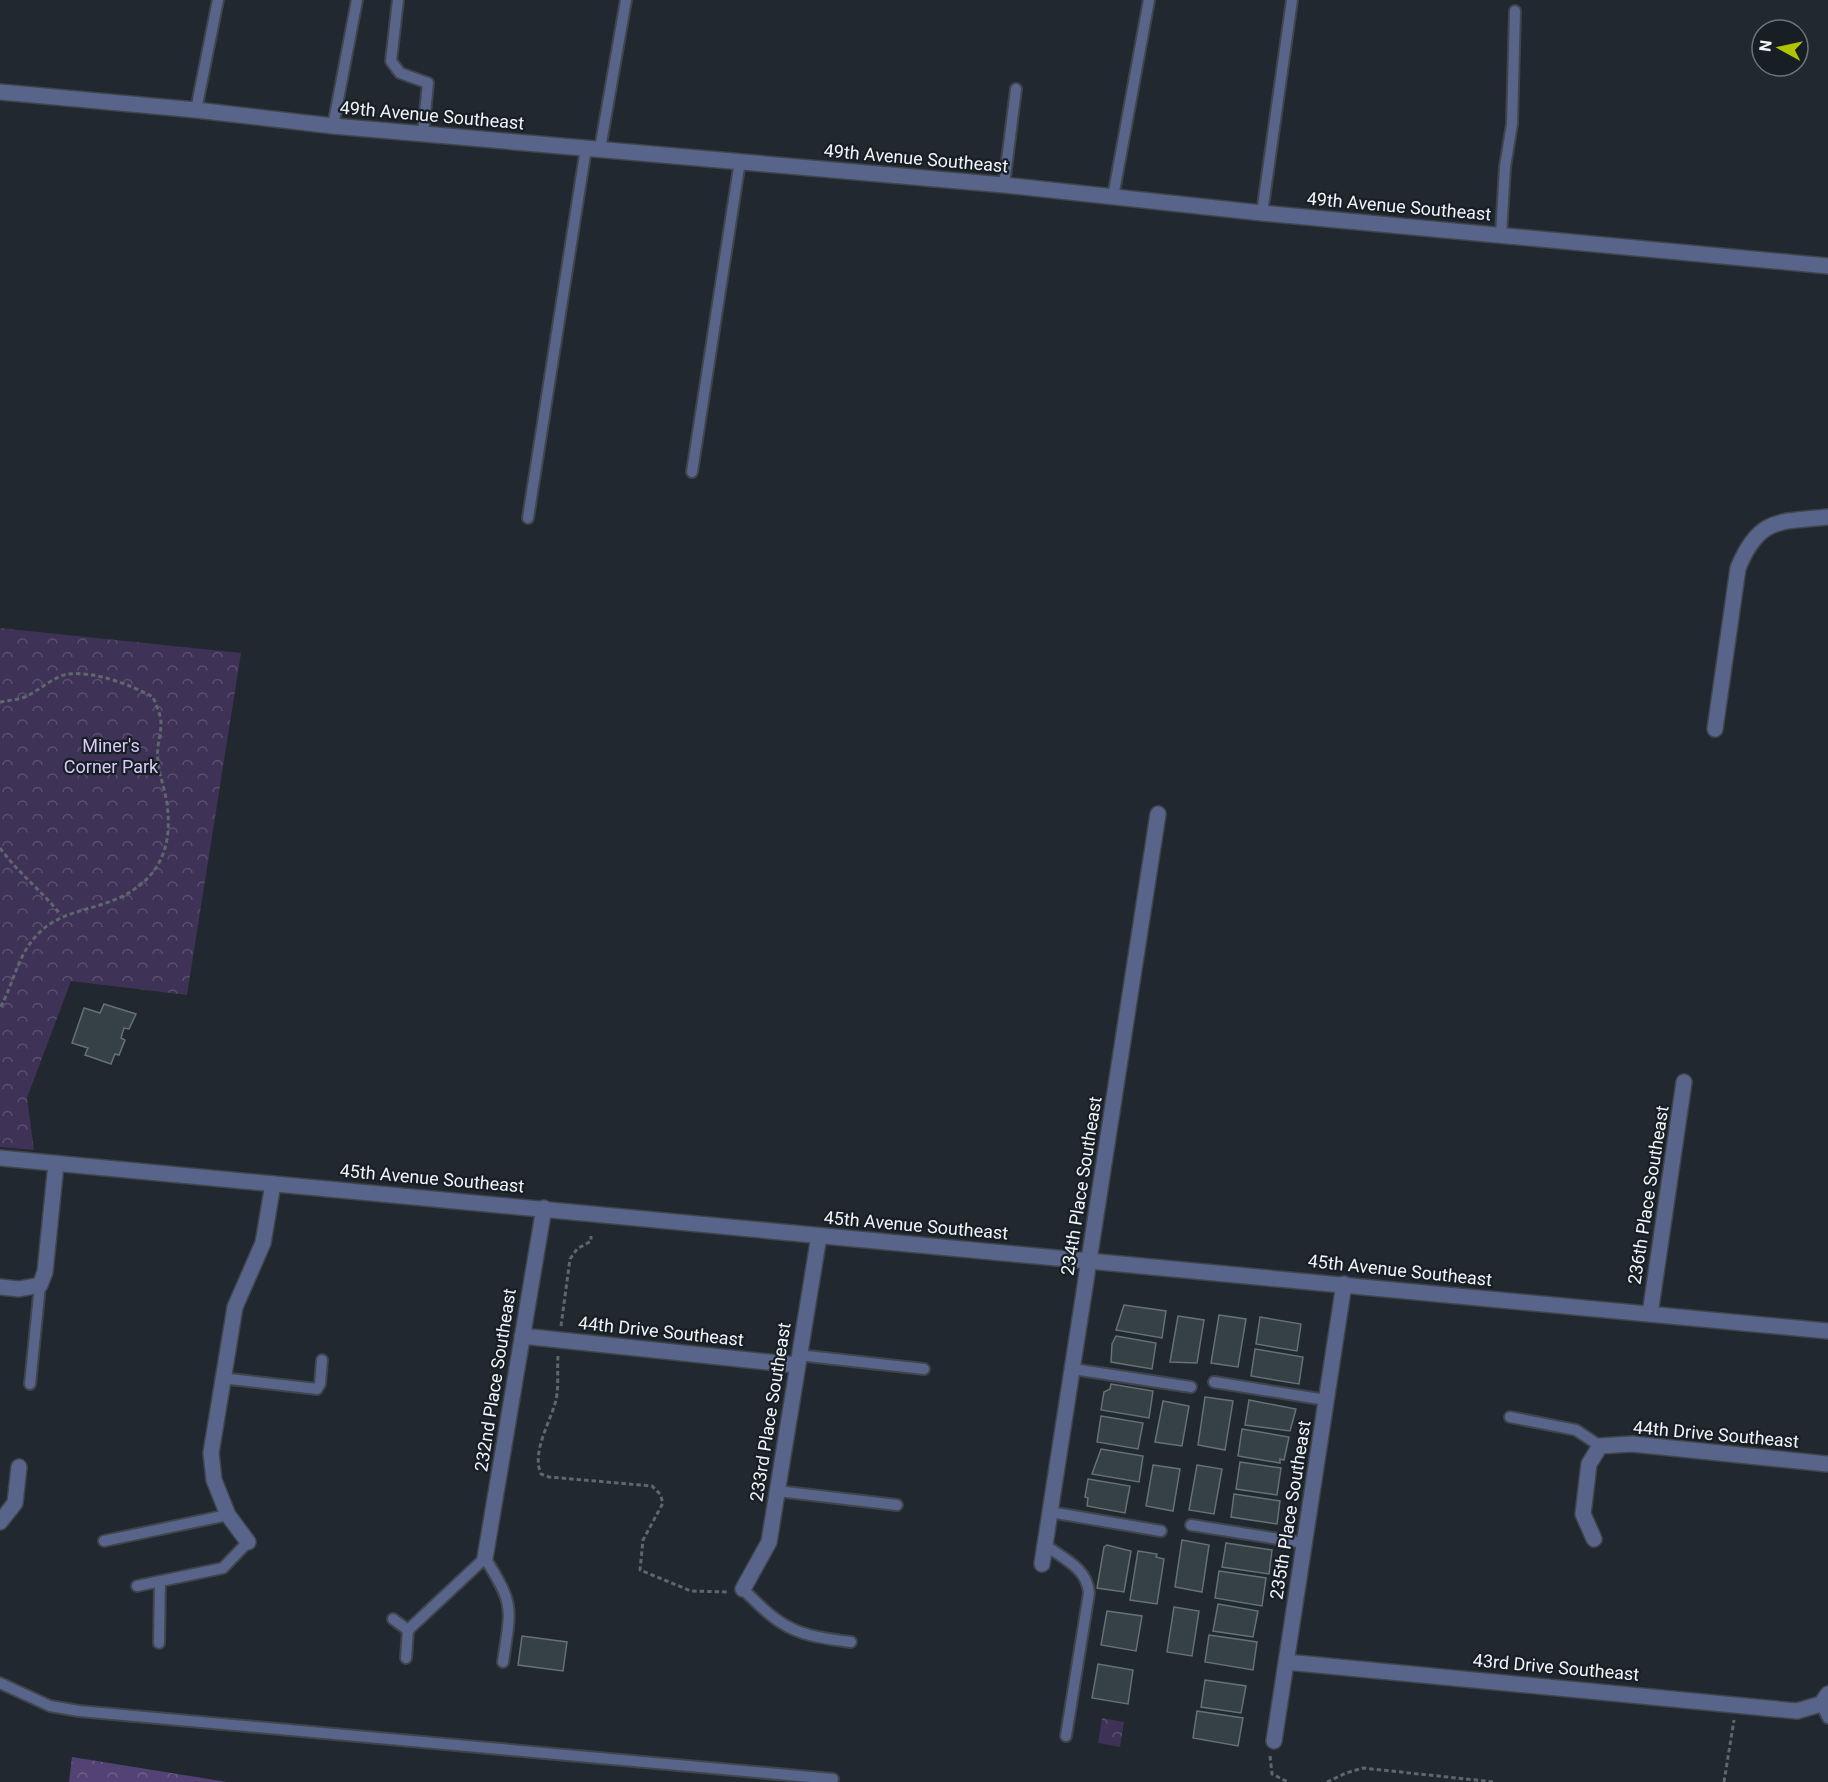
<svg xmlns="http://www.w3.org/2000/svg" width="1828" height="1782" font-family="Roboto,sans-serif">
<defs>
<pattern id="forest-crowns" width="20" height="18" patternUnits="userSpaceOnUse" patternTransform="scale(1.5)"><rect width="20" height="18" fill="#534374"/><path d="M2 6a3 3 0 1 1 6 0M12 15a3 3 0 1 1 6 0" fill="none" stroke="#6c5f89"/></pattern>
<pattern id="park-crowns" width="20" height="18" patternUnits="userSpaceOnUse" patternTransform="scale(1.5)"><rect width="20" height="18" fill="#3e3257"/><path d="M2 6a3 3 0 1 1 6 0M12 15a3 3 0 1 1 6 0" fill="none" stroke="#5a5070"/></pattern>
</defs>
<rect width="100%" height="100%" fill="#21282f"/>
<path fill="url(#forest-crowns)" d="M 72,1757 L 227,1782 L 69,1782 Z"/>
<path fill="url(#park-crowns)" d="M 0,628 L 241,653 L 187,995 L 71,981 L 27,1098 L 34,1150 L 0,1147 Z
M 1102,1718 L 1124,1722 L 1120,1747 L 1098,1743 Z"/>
<path fill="#364145" stroke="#647175" stroke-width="1.5" d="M 104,1004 L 136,1014 L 129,1029 L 124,1028 L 121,1038 L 125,1040 L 119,1055 L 115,1054 L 111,1064 L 85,1055 L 88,1048 L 72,1043 L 84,1008 L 100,1013 Z
M 1124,1305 L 1166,1311 L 1162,1338 L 1116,1330 Z
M 1219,1315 L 1246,1319 L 1238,1367 L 1211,1363 Z
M 1178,1316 L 1204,1320 L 1197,1363 L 1170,1362 Z
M 1260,1317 L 1301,1324 L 1297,1351 L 1256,1344 Z
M 1116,1336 L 1156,1343 L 1152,1369 L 1111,1362 L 1112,1344 Z
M 1255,1349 L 1303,1357 L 1299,1384 L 1251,1376 Z
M 1111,1384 L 1153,1391 L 1149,1418 L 1101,1410 L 1104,1392 L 1110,1389 Z
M 1205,1397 L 1233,1401 L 1225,1450 L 1198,1445 Z
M 1249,1400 L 1296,1409 L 1290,1431 L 1245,1425 Z
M 1163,1401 L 1189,1406 L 1182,1446 L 1155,1442 Z
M 1101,1416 L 1143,1423 L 1138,1449 L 1097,1442 Z
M 1242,1429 L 1289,1437 L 1284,1460 L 1280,1459 L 1280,1463 L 1238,1456 Z
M 1101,1449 L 1143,1456 L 1139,1482 L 1092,1474 Z
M 1240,1462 L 1281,1468 L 1277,1495 L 1236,1489 Z
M 1153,1465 L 1180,1469 L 1173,1511 L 1146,1506 Z
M 1197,1465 L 1222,1469 L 1214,1514 L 1189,1510 Z
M 1088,1479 L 1130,1486 L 1125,1513 L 1087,1506 L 1088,1498 L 1085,1497 Z
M 1234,1494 L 1280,1501 L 1277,1524 L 1231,1517 Z
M 1182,1540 L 1209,1545 L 1202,1592 L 1175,1587 Z
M 1226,1543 L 1272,1550 L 1269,1574 L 1222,1567 Z
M 1107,1545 L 1131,1551 L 1124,1592 L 1097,1588 L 1104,1547 Z
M 1138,1551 L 1157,1554 L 1156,1557 L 1164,1559 L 1157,1604 L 1130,1600 Z
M 1219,1571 L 1266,1578 L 1262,1606 L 1215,1598 Z
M 1218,1604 L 1258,1611 L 1253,1637 L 1213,1631 Z
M 1174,1607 L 1199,1611 L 1192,1656 L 1167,1652 Z
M 1107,1611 L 1142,1616 L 1136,1651 L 1101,1645 Z
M 1209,1635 L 1257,1642 L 1253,1670 L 1205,1662 Z
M 522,1636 L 567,1642 L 563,1671 L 518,1665 Z
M 1098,1664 L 1133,1670 L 1128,1704 L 1092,1698 Z
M 1205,1680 L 1246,1686 L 1241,1713 L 1201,1707 Z
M 1197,1711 L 1243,1718 L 1238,1746 L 1193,1738 Z"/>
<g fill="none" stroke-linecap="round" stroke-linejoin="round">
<g stroke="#3e454b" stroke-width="14">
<path id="service" d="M 398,0 L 391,61 L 400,73 L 428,83 L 423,134
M 196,110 L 218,0
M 333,126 L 357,0
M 600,149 L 626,0
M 1004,185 L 1016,89
M 1113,197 L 1149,0
M 1262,213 L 1292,0
M 1501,235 L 1505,167 L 1512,124 L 1515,11
M 692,472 L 740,161
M 528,518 L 586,148
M 798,1355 L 924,1369
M 1073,1369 L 1191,1387
M 221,1378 L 317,1389 L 320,1384 L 322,1360
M 1214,1382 L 1326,1400
M 30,1384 L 40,1285
M 1510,1417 L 1576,1430 L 1600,1446
M 777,1491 L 897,1505
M 1050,1512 L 1161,1531
M 1191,1525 L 1304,1543
M 104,1541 L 228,1515
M 1045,1545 C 1064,1559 1087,1568 1089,1593 L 1066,1736
M 137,1586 L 223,1568 L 248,1542
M 743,1589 C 783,1630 795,1635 851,1642
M 393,1619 L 408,1630 L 406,1658
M 408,1630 L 485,1558 C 515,1606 511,1607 503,1662
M 159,1643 L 160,1581
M 0,1683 L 50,1706 L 79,1711 L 833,1779
M 1821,1704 L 1828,1718"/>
</g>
<g stroke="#3e454b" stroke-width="18">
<path id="minor" d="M 0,92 L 196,110 L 333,126 L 1004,185 L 1262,213 L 1828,266
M 1715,729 L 1738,568 C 1759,517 1779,522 1828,517
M 0,1287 L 19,1289 L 40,1285 L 45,1272 L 56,1164
M 1650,1314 L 1684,1082
M 522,1336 L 796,1365
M 0,1522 L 15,1503 L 19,1467
M 1594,1539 L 1583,1514 L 1589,1464 L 1600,1446 L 1632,1444 L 1828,1464
M 248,1542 L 228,1515 L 214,1480 L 211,1453 L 235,1307 L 263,1243 L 273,1184
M 485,1558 L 544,1208
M 1042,1564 L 1158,814
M 743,1589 L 769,1542 L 819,1236
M 1286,1662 L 1797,1711 L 1821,1704 L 1828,1694
M 1274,1741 L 1344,1284"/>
</g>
<g stroke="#3e454b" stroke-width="18">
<path id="tertiary" d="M 0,1158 L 1828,1331"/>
</g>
<path stroke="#5f666c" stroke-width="3" stroke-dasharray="4.5 3" stroke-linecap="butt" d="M 0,702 C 9,700 19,700 27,696 C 41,689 53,677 68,674 C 95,671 131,685 153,697 C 156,705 161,715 161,723 C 161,736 156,747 158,760 C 159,775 165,789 167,804 C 173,848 159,879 119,898 C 90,911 59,911 37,935 C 17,956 14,983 0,1008
M 0,848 C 18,873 42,891 61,915
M 561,1326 L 570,1259 L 577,1249 L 591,1241 L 591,1236
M 558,1356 C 557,1371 559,1385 556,1400 C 551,1421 531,1452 541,1474 L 549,1477 L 652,1486 L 660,1494 L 663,1503 L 643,1540 L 640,1570 L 691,1591 L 728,1592
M 1270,1756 L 1272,1774 L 1288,1782
M 1327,1782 L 1346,1773 L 1363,1768 L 1494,1782
M 1724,1782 L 1734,1720"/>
<use href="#service" stroke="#59648b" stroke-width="10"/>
<use href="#minor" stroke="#59648b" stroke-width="15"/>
<use href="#tertiary" stroke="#59648b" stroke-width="15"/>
</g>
<g text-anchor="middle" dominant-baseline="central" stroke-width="4.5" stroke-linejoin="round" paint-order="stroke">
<g font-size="18" fill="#f0f5fa" stroke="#171f25">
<text transform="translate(432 115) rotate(5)">49th Avenue Southeast</text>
<text transform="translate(916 158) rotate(5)">49th Avenue Southeast</text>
<text transform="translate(1399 206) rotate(5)">49th Avenue Southeast</text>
<text transform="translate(432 1178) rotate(5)">45th Avenue Southeast</text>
<text transform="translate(1081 1186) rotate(-81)">234th Place Southeast</text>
<text transform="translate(1648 1195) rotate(-81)">236th Place Southeast</text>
<text transform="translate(916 1225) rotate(5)">45th Avenue Southeast</text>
<text transform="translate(1400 1270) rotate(6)">45th Avenue Southeast</text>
<text transform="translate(661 1331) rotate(6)">44th Drive Southeast</text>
<text transform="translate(495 1380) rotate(-81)">232nd Place Southeast</text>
<text transform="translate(770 1412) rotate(-81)">233rd Place Southeast</text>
<text transform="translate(1716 1434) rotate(5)">44th Drive Southeast</text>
<text transform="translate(1290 1510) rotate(-81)">235th Place Southeast</text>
<text transform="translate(1556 1667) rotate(5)">43rd Drive Southeast</text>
</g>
<g font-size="18" fill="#d8cafa" stroke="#171f25">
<text x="111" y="745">Miner's<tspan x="111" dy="21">Corner Park</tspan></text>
</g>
</g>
<g transform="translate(1780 48) rotate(278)"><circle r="28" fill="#171f25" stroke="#6e757a" stroke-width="1.5"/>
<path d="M0-4.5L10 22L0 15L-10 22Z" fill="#afc504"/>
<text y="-9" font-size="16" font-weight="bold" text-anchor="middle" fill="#f0f5fa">N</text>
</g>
</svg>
